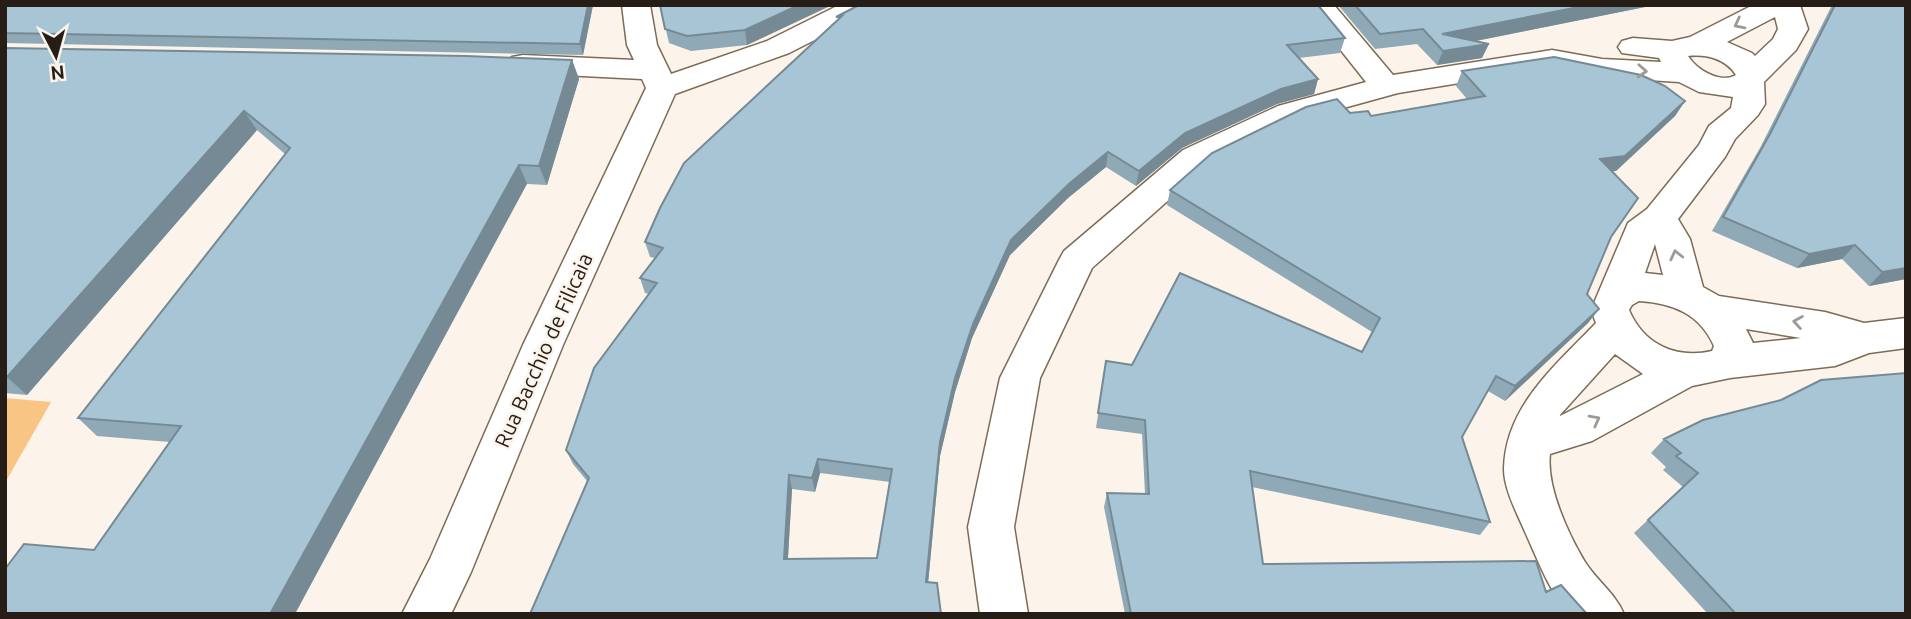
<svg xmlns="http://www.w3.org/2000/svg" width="1911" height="619" font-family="Ubuntu,sans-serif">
<rect width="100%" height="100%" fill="#fcf4ea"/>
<path fill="#f9c585" d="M 5,398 L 51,402 L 5,483 Z"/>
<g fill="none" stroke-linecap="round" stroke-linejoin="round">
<g stroke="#7d6b56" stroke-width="3">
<path id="minor" d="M 622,5 L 650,5 L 657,45 L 671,74 L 767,41 L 839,5 L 876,5 L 872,11 L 789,53 L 675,94 L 563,345 L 471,572 L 451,614 L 402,614 L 430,559 L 523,345 L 646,88 L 642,79 L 523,73 L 512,71 L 508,64 L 512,57 L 523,55 L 634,60 L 627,45 Z
M 1305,5 L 1334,5 L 1393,75 L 1552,50 L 1602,59 L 1661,62 L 1659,58 L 1622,53 L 1618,47 L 1622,41 L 1633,38 L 1672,41 L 1690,37 L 1753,5 L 1800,5 L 1808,29 L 1796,50 L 1764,82 L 1765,104 L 1758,115 L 1735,139 L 1725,157 L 1678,219 L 1690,239 L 1703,287 L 1719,296 L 1825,312 L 1864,323 L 1906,318 L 1906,348 L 1869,353 L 1835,366 L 1730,378 L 1692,386 L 1592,441 L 1550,454 C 1546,486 1568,534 1585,562 C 1597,581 1615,593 1624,614 L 1569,614 C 1549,590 1539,563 1526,534 C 1518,515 1504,490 1504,469 C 1505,406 1556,365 1596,323 L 1591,310 L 1628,223 L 1647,209 L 1699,145 L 1709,126 L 1731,108 L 1733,97 L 1699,92 L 1679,82 L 1602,77 L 1552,68 L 1398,93 L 1300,120 L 1207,166 L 1092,268 L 1040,378 L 1014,527 L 1028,614 L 980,614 L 968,527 L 1000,378 L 1059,260 L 1064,251 L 1183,150 L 1278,106 L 1366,82 ZM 1775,17 L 1778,29 L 1773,39 L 1755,56 L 1752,53 L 1727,42 ZM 1688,56 C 1707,54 1726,59 1736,75 C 1720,84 1697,70 1688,56 ZM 1655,244 L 1663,275 L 1645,273 ZM 1639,301 C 1673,303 1700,314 1714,346 L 1712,351 C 1676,359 1644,345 1629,310 L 1632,305 ZM 1746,329 L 1801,338 L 1753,343 ZM 1615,354 L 1643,374 L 1560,416 L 1560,415 Z"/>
</g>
<use href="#minor" fill="#fff" fill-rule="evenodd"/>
</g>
<path fill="#90a9b6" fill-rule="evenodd" d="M 5,5 L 593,5 L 583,55 L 5,43 Z
M 660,5 L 832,5 L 747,45 L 691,51 L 669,43 Z
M 1338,5 L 1655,5 L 1476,41 L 1482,58 L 1437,65 L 1417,44 L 1375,49 Z
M 1830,5 L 1906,5 L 1906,279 L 1869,286 L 1842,259 L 1797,268 L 1712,231 L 1760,148 L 1831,7 Z
M 837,21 L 1345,38 L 1340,53 L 1299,58 L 1318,79 L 1314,94 L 1277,104 L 1182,148 L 1136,186 L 1106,167 L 1068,198 L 1010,255 L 972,338 L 955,392 L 940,456 L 928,583 L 530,614 L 587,481 L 573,464 L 566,450 L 649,294 L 645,293 L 640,278 L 655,258 L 650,257 L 645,242 ZM 820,473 L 890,482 L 877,558 L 788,559 L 792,489 L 815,492 Z
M 5,48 L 572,60 L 579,79 L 547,185 L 527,184 L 94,550 L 170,442 L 97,436 L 78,418 L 285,154 L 257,130 L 27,395 L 5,393 Z
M 1462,71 L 1685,101 L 1675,116 L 1616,171 L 1611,171 L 1611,237 L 1587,294 L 1599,309 L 1588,323 L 1505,401 L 1488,391 L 1462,437 L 1490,522 L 1480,535 L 1252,487 L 1263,564 L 1546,592 L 1587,614 L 1125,614 L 1104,507 L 1107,493 L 1145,494 L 1142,434 L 1096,428 L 1106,361 L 1132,365 L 1362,352 L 1372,332 L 1167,205 L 1170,190 L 1350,113 L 1371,116 L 1467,99 L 1456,86 Z
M 1664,439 L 1906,614 L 1708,614 L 1634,533 L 1683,487 L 1663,470 L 1666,467 L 1651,453 Z"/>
<path fill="#758a94" d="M 588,5 L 593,5 L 583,55 L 580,44 Z
M 799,5 L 832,5 L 747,45 L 745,30 Z
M 1589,5 L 1655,5 L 1440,48 L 1442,34 Z
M 1489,44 L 1482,58 L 1437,65 L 1443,51 Z
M 572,60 L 579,79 L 547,185 L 539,166 Z
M 1318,79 L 1314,94 L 1277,104 L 1182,148 L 1136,186 L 1139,171 L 1185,133 L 1281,89 Z
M 1685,101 L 1675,116 L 1616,171 L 1590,174 L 1600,159 Z
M 244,111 L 257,130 L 27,395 L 7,377 Z
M 1108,152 L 1106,167 L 1068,198 L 1010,255 L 972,338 L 955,392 L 940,456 L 927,595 L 926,582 L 940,442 L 955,378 L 973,324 L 1011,240 L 1070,183 Z
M 519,165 L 527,184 L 295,614 L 270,614 Z
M 1855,245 L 1842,259 L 1797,268 L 1809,254 Z
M 1906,268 L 1906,279 L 1869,286 L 1882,272 Z
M 1599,309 L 1588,323 L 1505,401 L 1515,386 Z
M 818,459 L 820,473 L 815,492 L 812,478 Z
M 789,475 L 792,489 L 787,572 L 784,559 Z"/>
<path fill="#a7c5d4" stroke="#758a94" stroke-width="2" fill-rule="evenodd" d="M 5,5 L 588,5 L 580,44 L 5,33 Z
M 660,5 L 799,5 L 745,30 L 687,36 L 665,29 Z
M 859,5 L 1318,5 L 1345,38 L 1287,45 L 1318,79 L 1281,89 L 1185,133 L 1139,171 L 1108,152 L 1070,183 L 1011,240 L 973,324 L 955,378 L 940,442 L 926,582 L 937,583 L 941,614 L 530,614 L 589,478 L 566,450 L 594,368 L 657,283 L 640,278 L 663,248 L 645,242 L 660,208 L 684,163 L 842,16 L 836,17 ZM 818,459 L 892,469 L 877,558 L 784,559 L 789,475 L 812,478 Z
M 1355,5 L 1589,5 L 1442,34 L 1489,44 L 1443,51 L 1423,29 L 1380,34 Z
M 1835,5 L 1906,5 L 1906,268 L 1882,272 L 1855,245 L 1809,254 L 1723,217 L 1770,134 Z
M 5,48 L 466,56 L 572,60 L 539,166 L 519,165 L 270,614 L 5,614 L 5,569 L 24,544 L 94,550 L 181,426 L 78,418 L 290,148 L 244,111 L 7,377 L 5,377 Z
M 1554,57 L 1641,75 L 1665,86 L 1685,101 L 1625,156 L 1600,159 L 1638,198 L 1611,237 L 1587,294 L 1599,309 L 1515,386 L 1496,376 L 1462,437 L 1490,522 L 1250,471 L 1263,564 L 1536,561 L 1546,592 L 1561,585 L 1587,614 L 1131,614 L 1107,493 L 1149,494 L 1145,420 L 1098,413 L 1106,361 L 1132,365 L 1180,273 L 1362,352 L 1380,318 L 1170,190 L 1212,153 L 1306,107 L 1337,99 L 1350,113 L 1368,111 L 1371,116 L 1485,96 L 1462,71 Z
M 1906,373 L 1906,614 L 1736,614 L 1648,520 L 1698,473 L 1676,456 L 1681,453 L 1664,439 L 1703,420 L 1781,400 L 1821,380 Z"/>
<defs><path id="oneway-chevron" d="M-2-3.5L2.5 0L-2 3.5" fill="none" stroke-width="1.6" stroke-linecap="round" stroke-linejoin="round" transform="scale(1.75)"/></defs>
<g stroke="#9d9a96">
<use href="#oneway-chevron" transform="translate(1739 24) rotate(153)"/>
<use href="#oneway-chevron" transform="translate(1642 71) rotate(3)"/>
<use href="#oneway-chevron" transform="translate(1676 255) rotate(-103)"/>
<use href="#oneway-chevron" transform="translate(1798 322) rotate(-171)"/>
<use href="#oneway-chevron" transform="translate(1595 420) rotate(-28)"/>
</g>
<g text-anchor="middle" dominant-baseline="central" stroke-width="5" stroke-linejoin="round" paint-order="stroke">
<g font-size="21" fill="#261e16" stroke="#fcf4ea">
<text transform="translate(543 350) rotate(-66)">Rua Bacchio de Filicaia</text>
</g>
</g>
<rect width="1911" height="619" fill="none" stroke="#261e16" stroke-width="14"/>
<g transform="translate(56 56) rotate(174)" stroke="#fcf4ea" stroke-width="5" paint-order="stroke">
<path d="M0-5L12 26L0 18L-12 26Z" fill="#261e16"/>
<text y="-10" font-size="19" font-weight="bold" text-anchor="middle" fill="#261e16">N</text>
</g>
</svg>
